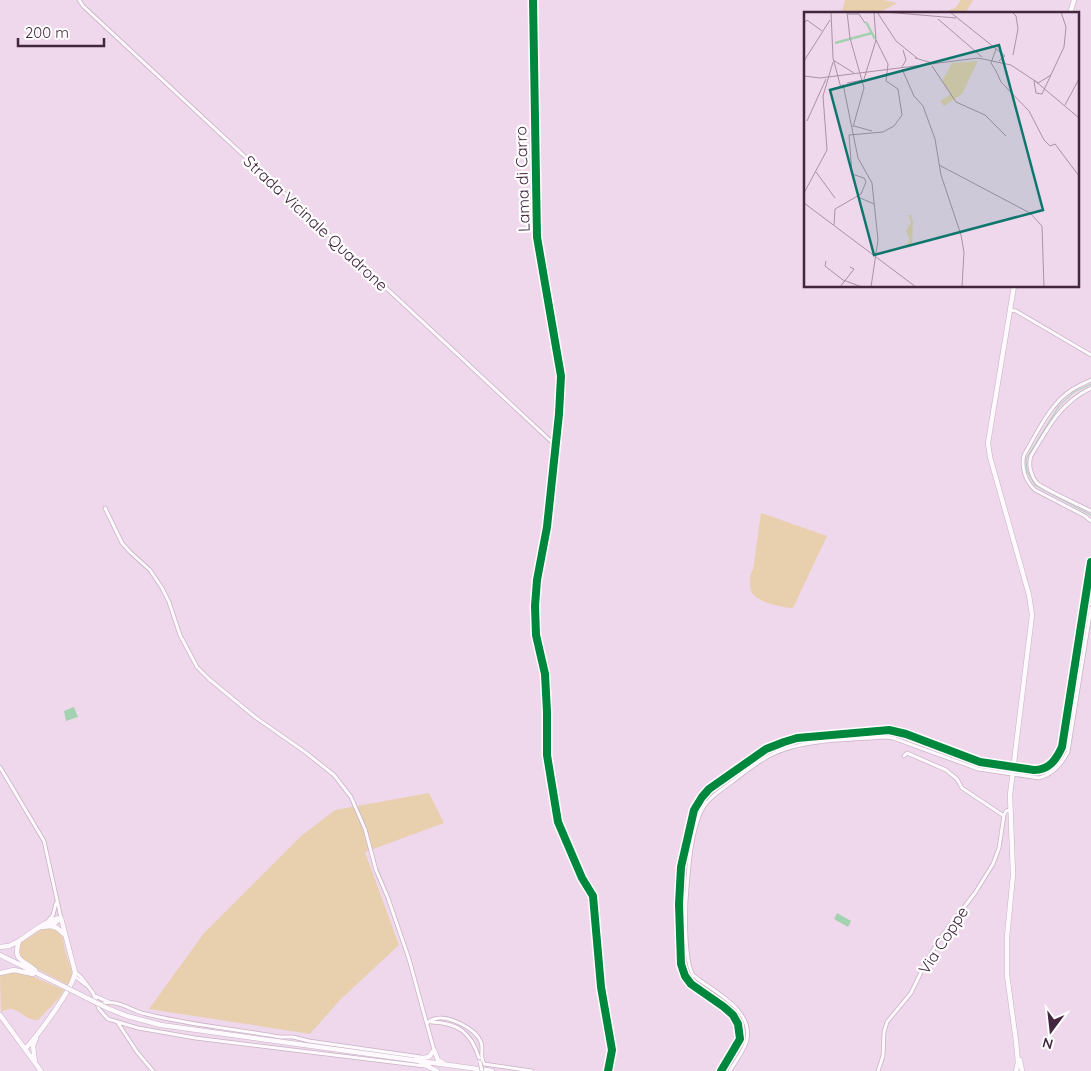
<svg xmlns="http://www.w3.org/2000/svg" width="1091" height="1071" font-family="Quicksand,sans-serif">
<rect width="100%" height="100%" fill="#efd8ec"/>
<path fill="#e8d0ae" d="M 845,0 L 884,0 L 897,3 L 877,14 L 841,14 Z
M 961,0 L 973,0 L 965,14 L 942,14 L 956,7 Z
M 761,513 L 827,536 L 793,608 C 783,608 759,603 752,593 C 750,590 750,586 750,582 C 750,577 750,574 753,570 Z
M 429,793 L 444,823 L 365,852 L 399,945 L 340,1000 L 310,1034 L 149,1009 L 204,933 L 301,836 L 335,810 Z
M 45,927 C 64,924 63,942 66,954 C 70,968 76,971 68,985 L 22,961 L 17,955 L 21,943 Z
M 11,971 L 25,973 L 64,990 L 60,997 L 38,1020 C 22,1021 18,1002 1,1012 L 0,974 Z"/>
<path fill="#a3d2b0" d="M 74,707 L 78,717 L 66,721 L 64,711 Z
M 837,913 L 851,921 L 848,927 L 834,919 Z"/>
<g fill="none" stroke-linecap="round" stroke-linejoin="round">
<path stroke="#a3d2b0" stroke-width="1" d="M 1091,384 L 1074,392 L 1059,406 L 1026,459 L 1027,471 L 1035,485 L 1091,515
M 1014,771 C 1039,774 1048,777 1063,753 L 1091,587
M 725,1071 C 737,1052 754,1030 733,1011 L 691,980 L 686,972 L 684,962 L 682,899 L 685,871 L 696,816 L 701,805 L 712,792 L 750,764 L 769,752 L 785,745 L 807,741 L 886,733 L 895,734 L 974,764 L 1010,771"/>
<g stroke="#c8b2c6" stroke-width="4.5">
<path id="minor" d="M 79,0 L 83,6 L 554,444
M 533,0 L 537,237 L 561,376 L 559,414 L 547,527 L 537,580 L 535,606 L 536,635 L 545,674 L 547,712 L 547,755 L 558,822 L 582,878 L 593,896 L 601,987 L 612,1050 L 608,1071
M 1010,310 L 1016,311 L 1091,355
M 1091,380 C 1085,383 1079,385 1073,389 C 1050,403 1037,433 1024,455 C 1021,467 1025,481 1035,490 L 1085,516 L 1091,521
M 1091,388 C 1060,403 1048,428 1031,456 C 1028,465 1031,476 1037,483 C 1047,491 1078,504 1091,511
M 105,508 L 122,543 L 130,552 L 150,570 L 162,588 L 169,602 L 180,635 L 197,667 L 209,679 L 255,717 L 305,752 L 334,775 L 351,797 L 365,829 L 376,870 L 388,898 L 409,959 L 434,1050
M 1085,603 L 1091,604
M 904,756 L 907,753 L 946,770 L 957,779 L 962,788 L 1004,816
M 0,767 L 44,841 L 61,918
M 47,922 L 53,915 L 56,903
M 75,972 L 81,977 L 93,993 L 99,1009 L 108,1019 L 138,1028 L 195,1038 L 424,1066
M 74,976 L 86,985
M 95,996 L 109,1002
M 101,1004 C 117,998 131,1011 146,1014 C 190,1025 236,1029 280,1037 L 293,1037 L 309,1041 L 421,1057
M 431,1022 C 458,1023 471,1032 479,1058
M 118,1023 L 137,1052 L 153,1071
M 427,1023 C 429,1022 431,1020 434,1019 C 448,1014 476,1029 481,1042 C 484,1050 479,1056 484,1064 L 532,1071
M 721,1071 L 740,1039 L 738,1024 L 733,1015 L 724,1007 L 691,984 L 685,976 L 681,964 L 679,904 L 681,867 L 694,810 L 702,797 L 709,789 L 766,749 L 784,742 L 797,738 L 889,730 L 906,734 L 980,762 L 1034,770 C 1049,770 1056,760 1062,747 L 1091,562
M 730,1071 C 735,1062 744,1051 747,1040 C 753,1008 713,992 693,975 C 684,959 685,908 687,888 C 689,864 691,836 700,814 C 706,799 720,791 732,782 C 745,772 758,761 773,754 C 804,739 850,740 885,737 L 893,738 L 978,769 L 1039,778 C 1053,774 1061,765 1068,752 L 1091,608
M 878,1071 L 883,1056 L 884,1032 L 887,1022 L 911,993 L 925,964 L 941,937 L 975,893 L 993,864 L 999,848 L 1004,815 L 1006,811 L 1010,810"/>
</g>
<g stroke="#c8b2c6" stroke-width="5.5">
<path id="secondary" d="M 1070,14 L 1074,0
M 1014,286 L 988,443 L 990,457 L 1029,595 L 1032,615 L 1010,795 L 1013,875 L 1007,937 L 1007,975 L 1016,1041 L 1018,1063 L 1016,1071
M 51,926 L 57,928 L 64,934
M 42,927 L 51,926 L 61,918
M 19,941 C 28,935 51,917 61,918
M 0,1015 L 41,1071
M 25,1049 C 38,1035 73,989 75,972 L 61,918
M 1020,1060 L 1022,1071
M 35,1062 L 33,1046 L 36,1038"/>
</g>
<g stroke="#c8b2c6" stroke-width="5.5">
<path id="primary" d="M 19,941 C 13,960 21,959 35,970
M 0,947 L 9,946 L 19,941
M 0,955 L 55,982
M 0,973 L 14,970 L 33,974
M 107,1008 L 127,1016 L 161,1025 L 492,1071
M 434,1050 L 438,1060 L 443,1063
M 416,1059 L 429,1057 L 434,1050
M 421,1063 L 437,1071"/>
</g>
<use href="#minor" stroke="#fdf9fc" stroke-width="3"/>
<use href="#secondary" stroke="#fdf9fc" stroke-width="4.5"/>
<use href="#primary" stroke="#fdf9fc" stroke-width="4.5"/>
<g stroke="#c8b2c6" stroke-width="4.5" stroke-linecap="butt">
<path id="minor-bridge" d="M 480,1062 L 482,1071"/>
</g>
<g stroke="#c8b2c6" stroke-width="5.5" stroke-linecap="butt">
<path id="primary-bridge" d="M 55,982 L 107,1008"/>
</g>
<use href="#minor-bridge" stroke="#fdf9fc" stroke-width="3"/>
<use href="#primary-bridge" stroke="#fdf9fc" stroke-width="4.5"/>
<g stroke="#fff" stroke-width="11">
<path id="cycleway" d="M 533,0 L 537,237 L 561,376 L 559,414 L 547,527 L 537,580 L 535,606 L 536,635 L 545,674 L 547,712 L 547,755 L 558,822 L 582,878 L 593,896 L 601,987 L 612,1050 L 608,1071
M 721,1071 L 740,1039 L 738,1024 L 733,1015 L 724,1007 L 691,984 L 685,976 L 681,964 L 679,904 L 681,867 L 694,810 L 702,797 L 709,789 L 766,749 L 784,742 L 797,738 L 889,730 L 906,734 L 980,762 L 1034,770 C 1049,770 1056,760 1062,747 L 1091,562"/>
</g>
<use href="#cycleway" stroke="#00873e" stroke-width="8"/>
</g>
<g text-anchor="middle" dominant-baseline="central" stroke-width="4.5" stroke-linejoin="round" paint-order="stroke">
<g font-size="16" fill="#42273e" stroke="#fff">
<text transform="translate(522 179) rotate(-92)">Lama di Carro</text>
<text transform="translate(316 223) rotate(43)">Strada Vicinale Quadrone</text>
<text transform="translate(943 940) rotate(-57)">Via Coppe</text>
</g>
</g>
<g transform="translate(804 12)">
<rect width="275" height="275" fill="#efd8ec"/>
<path d="M 174,49 L 158,82 L 140,94 L 136,89 L 147,82 L 138,69 L 148,51 ZM 104,203 L 107,203 L 109,210 L 108,234 L 100,235 L 106,228 L 102,219 L 107,210 Z" fill="#e8d0ae"/>
<path fill="none" stroke="#a3d2b0" stroke-width="2.5" d="M 62,10 L 71,27M 31,31 L 68,21"/>
<path fill="none" stroke="#aa91a6" stroke-width="1" d="M 27,0 L 29,46 L 37,76M 43,0 L 46,26 L 60,76 L 49,115M 73,0 L 92,29 L 113,46M 81,0 L 152,6M 146,0 L 201,44 L 195,49M 208,0 L 212,4 L 214,17 L 209,43M 44,2 L 55,2 L 61,11M 134,7 L 178,45M 0,11 L 3,8 L 18,19M 111,46 L 128,51M 29,48 L 50,61M 0,49 L 26,8M 128,54 L 152,90 L 181,103 L 202,124M 98,55 L 102,48 L 99,38M 98,57 L 110,84 L 119,94 L 131,127 L 137,163 L 157,223 L 160,240 L 158,275M 192,59 L 197,70 L 225,99 L 240,128 L 246,134 L 251,132 L 275,164M 192,59 L 187,51 L 192,37M 0,64 L 16,66 L 174,46 L 207,53 L 234,71 L 247,63M 60,67 L 72,28 L 70,0M 230,68 L 275,106M 230,69 L 232,81 L 238,82 L 260,35 L 262,15 L 257,0M 43,71 L 59,68M 39,72 L 54,146 L 68,171 L 74,228 L 67,275M 261,93 L 275,67M 3,109 L 22,67M 50,114 L 68,119M 135,153 L 226,201 L 238,214 L 240,275M 12,160 L 31,186M 0,181 L 23,138 L 19,84 L 29,50M 54,185 L 70,192M 0,191 L 112,275M 30,213 L 31,197 L 57,182 L 62,170 L 60,166 L 48,162 L 45,123 L 79,120 L 90,114 L 98,103 L 94,77 L 82,69 L 84,52 L 72,28M 22,249 L 21,254 L 39,268 L 58,275M 36,275 L 50,257 L 46,255"/>
<path fill="#0f766e" fill-opacity="0.15" stroke="#0f766e" stroke-width="2.5" d="M 195,33 L 239,198 L 70,243 L 26,78 Z"/>
<rect width="275" height="275" fill="none" stroke="#42273e" stroke-width="2.5"/>
</g>
<g transform="translate(1051 1031) rotate(195)" stroke="#ffffff" stroke-width="4" paint-order="stroke">
<path d="M0-4L9 19L0 12L-9 19Z" fill="#42273e"/>
<text y="-8" font-size="14" font-weight="bold" text-anchor="middle" fill="#42273e">N</text>
</g>
<path d="M18 38v8h86v-8" fill="none" stroke="#42273e" stroke-width="2.5"/>
<text x="25" y="38" font-size="15" fill="#42273e" stroke="#ffffff" stroke-width="4" paint-order="stroke">200 m</text>
</svg>
